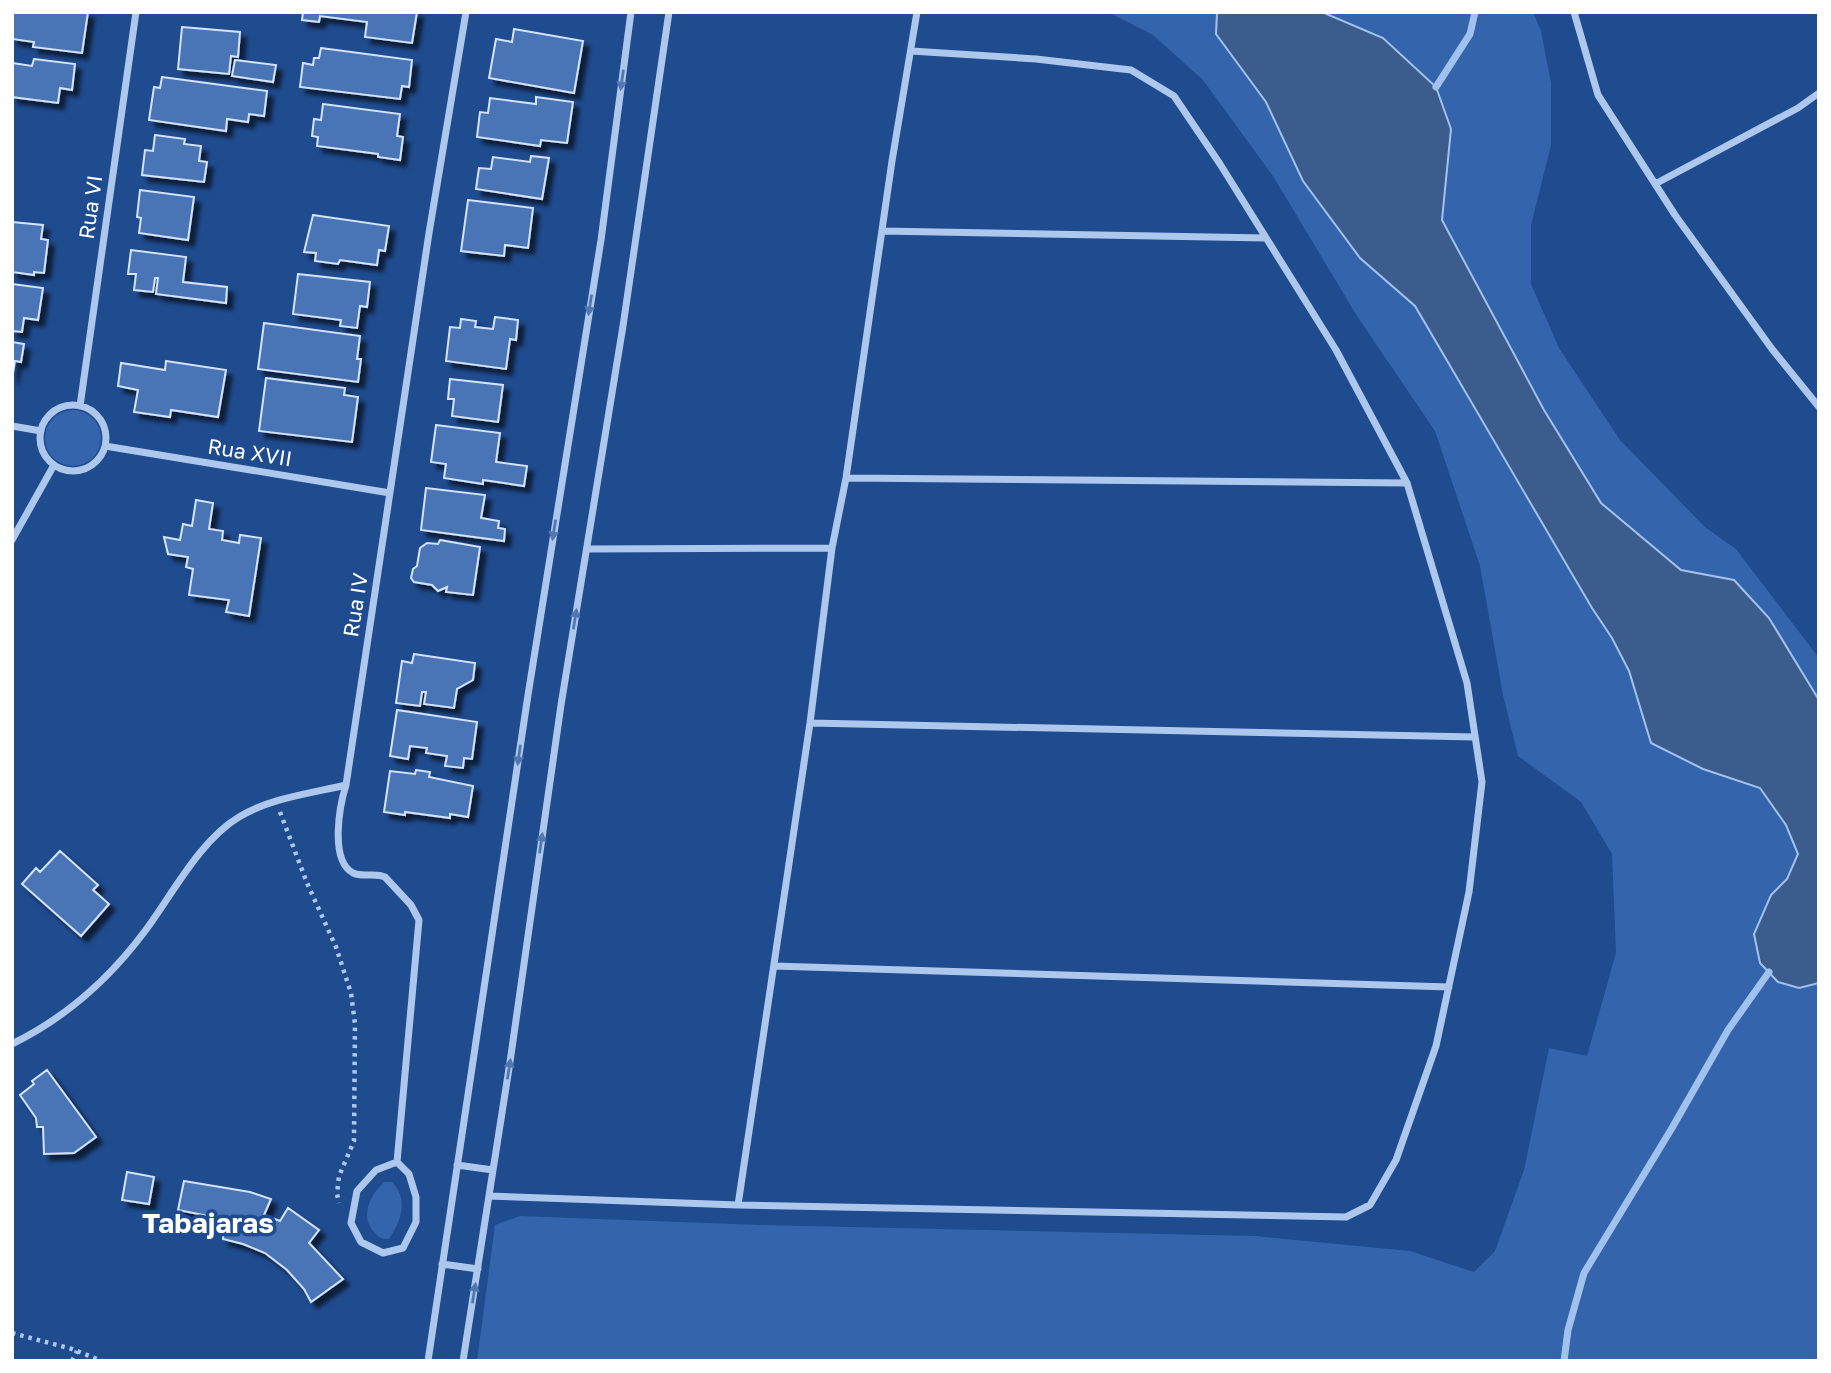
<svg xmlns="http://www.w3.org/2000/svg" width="1831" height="1373" font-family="'Golos Text',sans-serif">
<defs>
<filter id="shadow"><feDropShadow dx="6" dy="6" stdDeviation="2" flood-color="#0009"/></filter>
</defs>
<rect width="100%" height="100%" fill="#1f4b8f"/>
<path fill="#3364ac" d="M 1108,12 L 1217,12 L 1216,34 L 1266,102 L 1303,181 L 1360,258 L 1415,306 L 1592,608 L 1612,638 L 1629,671 L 1651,743 L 1703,769 L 1760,788 L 1786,825 L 1798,854 L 1787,879 L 1771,895 L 1799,988 L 1819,983 L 1819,1361 L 477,1361 L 495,1225 L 520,1216 L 759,1225 L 1255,1236 L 1410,1251 L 1474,1272 L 1495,1251 L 1524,1170 L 1549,1048 L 1587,1056 L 1616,953 L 1612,854 L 1581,802 L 1518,756 L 1503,695 L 1480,566 L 1435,431 L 1357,316 L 1273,176 L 1203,80 L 1153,35 Z
M 1322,12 L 1533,12 L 1541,31 L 1551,83 L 1551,145 L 1531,225 L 1531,284 L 1559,348 L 1620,440 L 1705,527 L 1736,549 L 1819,658 L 1819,700 L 1769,618 L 1734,581 L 1681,570 L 1601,503 L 1544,410 L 1442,219 L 1451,129 L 1383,38 Z
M45 438a28 28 0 1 1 56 0a28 28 0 1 1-56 0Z
M 384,1182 L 392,1182 C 409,1200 401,1221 389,1239 C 381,1239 379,1238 374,1232 C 359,1216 371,1194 384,1182 Z"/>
<path fill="#3d5c8e" stroke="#a2c2ee" stroke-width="2" d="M 1217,12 L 1322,12 L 1383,38 L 1436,87 L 1451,129 L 1442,220 L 1544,410 L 1601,503 L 1681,570 L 1734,580 L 1769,618 L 1819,700 L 1819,983 L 1799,988 L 1778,982 L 1760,963 L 1754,934 L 1771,895 L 1787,879 L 1798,854 L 1786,825 L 1760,788 L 1703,769 L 1651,743 L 1629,671 L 1612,638 L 1592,608 L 1415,306 L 1360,258 L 1303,181 L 1266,102 L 1216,34 Z"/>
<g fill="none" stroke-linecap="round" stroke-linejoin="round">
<path stroke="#a2c2ee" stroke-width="7" d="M 1436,87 L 1470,34 L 1475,12
M 1564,1361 L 1568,1330 L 1584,1273 L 1672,1128 L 1728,1030 L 1769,972"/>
</g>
<path fill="#4874b6" stroke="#d4e3f9" stroke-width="2" filter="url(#shadow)" d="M 12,12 L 88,12 L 82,53 L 33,47 L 34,42 L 12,39 Z
M 303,12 L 417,12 L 412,43 L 365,37 L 367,22 L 320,16 L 319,22 L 302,20 Z
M 182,27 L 240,32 L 238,57 L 231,56 L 229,74 L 178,69 Z
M 514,29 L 583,41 L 574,93 L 489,78 L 496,39 L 512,42 Z
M 321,48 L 412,60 L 409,87 L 402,86 L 400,99 L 300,87 L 303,63 L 313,65 L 314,58 L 319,58 Z
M 34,59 L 75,64 L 72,90 L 60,88 L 58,103 L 12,97 L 12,63 L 32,66 Z
M 235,60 L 276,65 L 273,82 L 232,76 Z
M 162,77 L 267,91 L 264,116 L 249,114 L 248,122 L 227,119 L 226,131 L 149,120 L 154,87 L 160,88 Z
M 536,97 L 573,102 L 567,143 L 541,140 L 540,146 L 477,137 L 480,112 L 488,113 L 490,98 L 536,104 Z
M 323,104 L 400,114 L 397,136 L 403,137 L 400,160 L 378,157 L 378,154 L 317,146 L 318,137 L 312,136 L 314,119 L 321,120 Z
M 155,135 L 185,139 L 184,144 L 201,146 L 199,161 L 207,162 L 204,182 L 142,175 L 145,150 L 153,151 Z
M 531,156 L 549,158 L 542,199 L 476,189 L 479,168 L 491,169 L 493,157 L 530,162 Z
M 140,190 L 194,197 L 188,240 L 139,233 L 141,218 L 137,217 Z
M 468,200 L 533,208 L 528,248 L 505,245 L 504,256 L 461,251 Z
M 313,215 L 389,226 L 385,251 L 379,250 L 377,265 L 340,260 L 338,264 L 315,261 L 316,253 L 304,252 Z
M 12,222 L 43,225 L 41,239 L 48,240 L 44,273 L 34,272 L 34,275 L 12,272 Z
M 131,250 L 186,257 L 183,282 L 227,287 L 226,303 L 156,294 L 158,278 L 155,278 L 153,292 L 134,290 L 136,274 L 128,274 Z
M 298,274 L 370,282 L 367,307 L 360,306 L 357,328 L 340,326 L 341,320 L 293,314 Z
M 12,284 L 43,288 L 38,320 L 24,318 L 22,332 L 12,331 Z
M 495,317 L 518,320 L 516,340 L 510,339 L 506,369 L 446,361 L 450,327 L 460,328 L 461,319 L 476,321 L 475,327 L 493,329 Z
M 264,323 L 360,336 L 357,359 L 361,359 L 358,382 L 258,369 Z
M 12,342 L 24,344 L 21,362 L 15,361 L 12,379 Z
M 166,361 L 226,370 L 218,417 L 171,410 L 170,417 L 134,412 L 138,390 L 118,386 L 121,363 L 165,370 Z
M 266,378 L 345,388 L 344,395 L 358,397 L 352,442 L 259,431 Z
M 450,379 L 503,385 L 498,422 L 452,416 L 454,399 L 448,399 Z
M 436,425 L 500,433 L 496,462 L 527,466 L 524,486 L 483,480 L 483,484 L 444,478 L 446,464 L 431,462 Z
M 426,488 L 485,495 L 481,518 L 499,521 L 498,528 L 505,529 L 504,541 L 421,530 Z
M 196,500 L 213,503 L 209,529 L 223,531 L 222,540 L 239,543 L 240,535 L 261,538 L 249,616 L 226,612 L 229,600 L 189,595 L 193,569 L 186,567 L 188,557 L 168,554 L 164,537 L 180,540 L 183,524 L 192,526 Z
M 440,540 L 480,547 L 473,595 L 446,592 L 447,587 L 438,591 L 432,585 L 414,582 L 411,578 L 413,569 L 417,566 L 420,548 L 427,543 L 438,544 Z
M 414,654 L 475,663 L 473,680 L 457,689 L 454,708 L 424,704 L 426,692 L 422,692 L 420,706 L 396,703 L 402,661 L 412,663 Z
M 397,710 L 477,722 L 472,759 L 464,758 L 463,768 L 445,766 L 447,756 L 426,753 L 427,748 L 410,746 L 408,759 L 390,756 Z
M 416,770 L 430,772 L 429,777 L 473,786 L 468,817 L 450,814 L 450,818 L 405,812 L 405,815 L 384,812 L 390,771 L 415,774 Z
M 60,851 L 98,885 L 93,890 L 109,904 L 81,936 L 22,884 L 36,868 L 40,872 Z
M 47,1070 L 96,1137 L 74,1153 L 44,1154 L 43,1127 L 37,1127 L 36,1118 L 20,1095 L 34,1084 L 32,1081 Z
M 127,1172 L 154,1177 L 149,1204 L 122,1200 Z
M 184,1181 L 250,1192 L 271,1199 L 264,1215 L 280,1221 L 288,1208 L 319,1230 L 309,1243 L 343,1279 L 311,1302 L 304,1289 L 287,1270 L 265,1253 L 243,1244 L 223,1239 L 224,1219 L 178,1210 Z"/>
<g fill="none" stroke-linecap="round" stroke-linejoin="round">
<path stroke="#aec8ed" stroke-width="4.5" stroke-dasharray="3.5 5" stroke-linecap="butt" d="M 280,812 L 307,883 L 336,947 L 351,993 L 355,1024 L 354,1141 L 339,1176 L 337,1194 L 339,1203
M 12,1333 L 72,1349 L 102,1361
M 72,1361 L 77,1351"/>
<path stroke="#aec8ed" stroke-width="7" d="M 1574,12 L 1598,95 L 1675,215 L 1772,349 L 1819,407
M 1655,184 L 1798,108 L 1819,93
M 882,231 L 1266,238
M40 438a33 33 0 1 1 66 0a33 33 0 1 1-66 0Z
M 80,406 L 136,12
M 12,426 L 41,431
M 105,446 L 390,493
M 846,478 L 1407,483
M 12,540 L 54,465
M 587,549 L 832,548
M 810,723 L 1475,737
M 774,966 L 1449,987
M 12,1044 C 65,1018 110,978 145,931 C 172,895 200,840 239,817 C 270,798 312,793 346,785
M 397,1162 L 419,920 L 411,905 L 385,877 C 375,872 363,878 353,873 C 329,860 340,804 346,785 L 429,233 L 466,12
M 397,1162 L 409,1174 L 416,1197 L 416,1222 L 403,1248 L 383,1253 L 361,1242 L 351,1223 L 357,1191 L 376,1170 Z
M 457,1165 L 493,1170
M 489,1196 L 738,1205 L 1346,1217 L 1370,1205 L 1396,1160 L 1436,1046 L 1469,892 L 1482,782 L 1467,683 L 1407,483 L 1336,350 L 1220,164 L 1174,96 L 1131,70 L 1036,59 L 911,51
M 738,1205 L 810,723 L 832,548 L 846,478 L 892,161 L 917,12
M 442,1264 L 478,1269
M 428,1361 L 528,695 L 601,240 L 631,12
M 463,1361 L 510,1062 L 561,705 L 623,326 L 669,12"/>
</g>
<defs><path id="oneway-solid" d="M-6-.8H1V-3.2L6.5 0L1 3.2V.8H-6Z" transform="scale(1.75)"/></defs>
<g fill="#5177b0">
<use href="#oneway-solid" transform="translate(622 80) rotate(98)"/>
<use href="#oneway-solid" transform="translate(590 305) rotate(99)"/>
<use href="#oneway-solid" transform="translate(554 530) rotate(99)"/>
<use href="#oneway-solid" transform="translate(575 619) rotate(-81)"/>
<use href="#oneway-solid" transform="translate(519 755) rotate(98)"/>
<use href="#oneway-solid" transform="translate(541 843) rotate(-82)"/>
<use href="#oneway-solid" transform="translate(509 1069) rotate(-81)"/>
<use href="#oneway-solid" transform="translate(474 1293) rotate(-81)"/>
</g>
<g text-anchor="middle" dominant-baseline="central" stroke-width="7" stroke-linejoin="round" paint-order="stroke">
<g font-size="21" fill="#fff" stroke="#1f4b8f">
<text transform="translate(90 207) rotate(-82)">Rua VI</text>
<text transform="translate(250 452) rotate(9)">Rua XVII</text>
<text transform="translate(355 605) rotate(-81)">Rua IV</text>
</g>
<g font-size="28" font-weight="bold" fill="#fff" stroke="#1f4b8f">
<text x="208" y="1222">Tabajaras</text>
</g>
</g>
<rect width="1831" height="1373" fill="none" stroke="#ffffff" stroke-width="28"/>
</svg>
